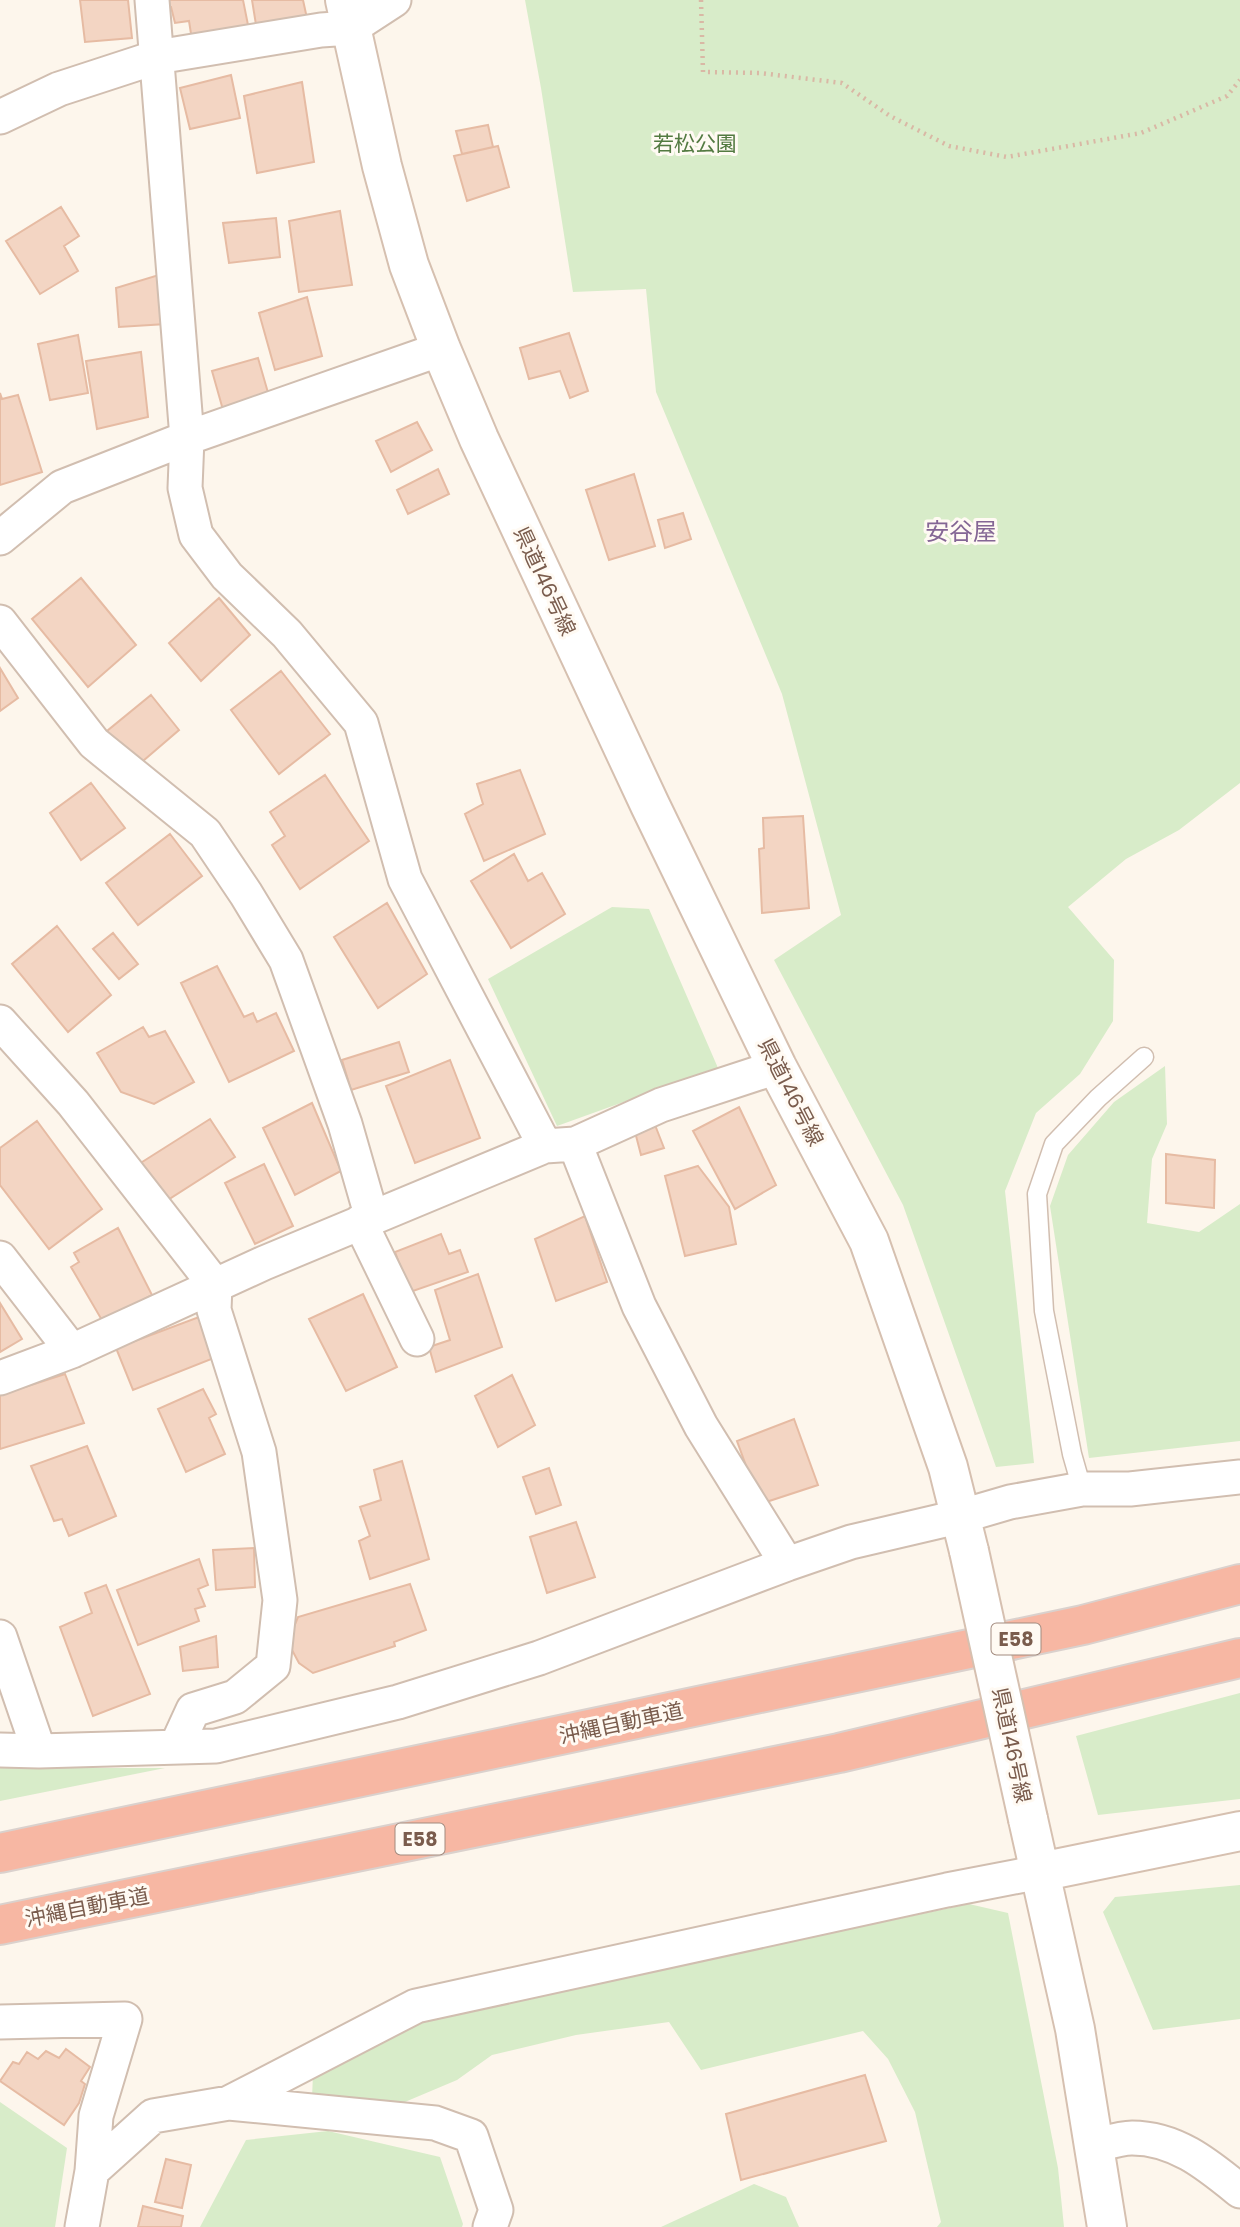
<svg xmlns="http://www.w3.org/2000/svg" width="1240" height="2227" font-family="Poppins,'Noto Sans JP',sans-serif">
<rect width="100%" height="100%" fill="#fdf6ec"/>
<path fill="#d8ecc9" d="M 525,0 L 1240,0 L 1240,783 L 1179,830 L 1126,859 L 1068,907 L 1114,960 L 1113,1021 L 1080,1074 L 1036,1113 L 1005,1191 L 1034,1463 L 996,1467 L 903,1205 L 774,960 L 841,915 L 782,694 L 656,392 L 646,289 L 573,292 L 541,88 Z
M 612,907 L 649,909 L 718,1068 L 557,1126 L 488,979 Z
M 1165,1066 L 1167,1124 L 1152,1159 L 1147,1223 L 1199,1232 L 1240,1204 L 1240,1441 L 1089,1458 L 1050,1206 L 1068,1155 L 1114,1102 Z
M 1240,1693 L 1240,1799 L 1098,1815 L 1076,1736 Z
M 0,1768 L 165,1768 L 0,1801 Z
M 1240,1885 L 1240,2019 L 1153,2030 L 1103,1912 L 1115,1897 Z
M 969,1904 L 1008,1913 L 1058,2168 L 1064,2227 L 937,2227 L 941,2222 L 915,2112 L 888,2059 L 863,2031 L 701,2070 L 669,2022 L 576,2035 L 492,2055 L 457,2080 L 393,2107 L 312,2098 L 313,2074 L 421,2019 Z
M 0,2102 L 67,2148 L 55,2227 L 0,2227 Z
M 328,2131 L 440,2157 L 463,2224 L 462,2227 L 200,2227 L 246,2140 Z
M 754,2184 L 786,2197 L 799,2227 L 661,2227 Z"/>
<path fill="#f3d5c3" stroke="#e6bba3" stroke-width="2" d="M 80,0 L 128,0 L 132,38 L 85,42 Z
M 161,0 L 243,0 L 249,30 L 192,40 L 189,21 L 175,23 L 171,7 L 161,3 Z
M 252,0 L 303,0 L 308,23 L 257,31 Z
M 231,75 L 240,118 L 190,129 L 180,88 Z
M 302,82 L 314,162 L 257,173 L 244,96 Z
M 488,125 L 493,147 L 462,154 L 456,131 Z
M 498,146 L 509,187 L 467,201 L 454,156 Z
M 61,207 L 79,236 L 64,246 L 78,271 L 40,294 L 6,241 Z
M 340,211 L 352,285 L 299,292 L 289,221 Z
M 276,218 L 280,257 L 229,263 L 223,223 Z
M 162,274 L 166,324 L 119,327 L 116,288 Z
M 307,297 L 322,356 L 275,370 L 259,313 Z
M 569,333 L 588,391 L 570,398 L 560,371 L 529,379 L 520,348 Z
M 78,335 L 88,393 L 50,400 L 38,344 Z
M 141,352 L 148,417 L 97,429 L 86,361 Z
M 258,358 L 271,403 L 225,417 L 212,371 Z
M 0,393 L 2,399 L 18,395 L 42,472 L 0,485 Z
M 417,422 L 432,450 L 391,472 L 376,441 Z
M 438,469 L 449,494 L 408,514 L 397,490 Z
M 634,474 L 655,546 L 609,560 L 586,490 Z
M 683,513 L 691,539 L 665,548 L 658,520 Z
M 81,578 L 136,645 L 88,687 L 32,619 Z
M 219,598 L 250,635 L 201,681 L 169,643 Z
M 0,668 L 18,698 L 0,711 Z
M 281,671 L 330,734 L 279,774 L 231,710 Z
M 151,695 L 179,730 L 136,767 L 107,731 Z
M 520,770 L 545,834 L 484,861 L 465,814 L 483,804 L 477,784 Z
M 325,775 L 369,841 L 300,889 L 272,845 L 285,836 L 270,812 Z
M 91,783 L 125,828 L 81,860 L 50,813 Z
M 803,816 L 809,908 L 762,913 L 759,849 L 764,848 L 763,818 Z
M 170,834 L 202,876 L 138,925 L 106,883 Z
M 514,854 L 528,881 L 542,873 L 565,914 L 511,948 L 471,881 Z
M 387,903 L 427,974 L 378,1008 L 334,937 Z
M 57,926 L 111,995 L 68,1032 L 12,964 Z
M 113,933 L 138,964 L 119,979 L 93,949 Z
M 217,966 L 244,1017 L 253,1013 L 257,1022 L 276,1013 L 294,1051 L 229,1082 L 181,983 Z
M 143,1027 L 149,1037 L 165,1031 L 194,1082 L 154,1104 L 121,1092 L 97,1053 Z
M 399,1042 L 409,1072 L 351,1090 L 342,1060 Z
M 450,1060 L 480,1138 L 415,1163 L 386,1086 Z
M 312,1103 L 341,1171 L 295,1195 L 263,1128 Z
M 739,1107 L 776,1185 L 735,1209 L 693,1131 Z
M 210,1119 L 235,1157 L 163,1203 L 139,1164 Z
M 37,1121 L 102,1209 L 49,1249 L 0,1185 L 0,1148 Z
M 655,1125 L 664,1148 L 641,1155 L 635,1132 Z
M 1166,1154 L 1215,1160 L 1214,1208 L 1166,1203 Z
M 264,1164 L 293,1226 L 255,1244 L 225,1183 Z
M 698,1166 L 729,1207 L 736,1244 L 685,1256 L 665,1176 Z
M 585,1216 L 607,1282 L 556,1301 L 535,1239 Z
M 118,1228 L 152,1295 L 103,1322 L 71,1267 L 79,1262 L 74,1253 Z
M 441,1234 L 449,1254 L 460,1250 L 468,1272 L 410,1292 L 395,1252 Z
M 478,1274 L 502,1347 L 436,1372 L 429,1347 L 450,1340 L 435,1290 Z
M 363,1294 L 397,1367 L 346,1391 L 309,1319 Z
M 0,1303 L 22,1339 L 0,1352 Z
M 199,1317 L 214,1358 L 133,1390 L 116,1348 Z
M 65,1374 L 84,1423 L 0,1449 L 0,1395 Z
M 512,1375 L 535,1425 L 498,1447 L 475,1396 Z
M 203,1389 L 216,1414 L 209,1418 L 225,1454 L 186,1472 L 158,1409 Z
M 794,1419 L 818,1485 L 760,1504 L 737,1441 Z
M 87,1446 L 116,1516 L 69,1536 L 62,1519 L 54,1521 L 31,1466 Z
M 402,1461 L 429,1559 L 370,1579 L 359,1541 L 370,1536 L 360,1507 L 381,1500 L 374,1470 Z
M 549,1468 L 561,1505 L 536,1514 L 523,1477 Z
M 576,1522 L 595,1577 L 547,1593 L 530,1537 Z
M 254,1548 L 255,1587 L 216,1590 L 213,1550 Z
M 199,1559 L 208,1585 L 198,1589 L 205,1606 L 195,1609 L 199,1621 L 138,1645 L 117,1590 Z
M 410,1584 L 426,1630 L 394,1642 L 395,1646 L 313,1673 L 299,1663 L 292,1650 L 291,1634 L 298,1617 Z
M 106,1585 L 150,1694 L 93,1716 L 60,1627 L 92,1613 L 85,1593 Z
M 216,1636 L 218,1667 L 183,1671 L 180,1647 Z
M 66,2049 L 90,2067 L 81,2081 L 85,2084 L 79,2103 L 64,2125 L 0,2081 L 13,2062 L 19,2064 L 27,2052 L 38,2059 L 46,2051 L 59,2058 Z
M 865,2075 L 886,2141 L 741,2180 L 726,2114 Z
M 166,2159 L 191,2165 L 182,2208 L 155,2202 Z
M 143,2206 L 183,2216 L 181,2227 L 138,2227 Z"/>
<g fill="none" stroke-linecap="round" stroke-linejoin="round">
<g stroke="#d1beb0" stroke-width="21">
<path id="lane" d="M 1082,1489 L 1072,1454 L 1044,1311 L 1037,1194 L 1054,1144 L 1098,1098 L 1144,1057"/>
</g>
<g stroke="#d1beb0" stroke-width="37">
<path id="street" d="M 152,0 L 187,438 L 185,488 L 196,535 L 227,576 L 287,634 L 361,723 L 405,879 L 545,1146
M 0,117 L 59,89 L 157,57 L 321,30 L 351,28 L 394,0
M 0,538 L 62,487 L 187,438 L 441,349
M 0,622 L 94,743 L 205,833 L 246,894 L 286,960 L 345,1124 L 372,1218
M 0,1022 L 73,1103 L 215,1285 L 214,1310 L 259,1452 L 280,1600 L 273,1666 L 235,1697 L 193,1710 L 176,1747
M 575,1144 L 661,1105 L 777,1067
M 360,1222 L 417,1339
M 0,1258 L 72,1351
M 0,1378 L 72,1351 L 264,1263 L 545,1146 L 575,1144 L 639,1306 L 701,1426 L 787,1564
M 0,1637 L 39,1751
M 0,1750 L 39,1751 L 216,1746 L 398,1702 L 539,1658 L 787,1564 L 851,1542 L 962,1516 L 1010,1502 L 1082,1489 L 1130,1489 L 1240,1477
M 0,2022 L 125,2019 L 96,2116 L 92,2171 L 82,2227
M 229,2103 L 416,2006 L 947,1890 L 1040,1872
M 1094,2146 C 1106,2143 1120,2138 1132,2138 C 1176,2138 1208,2165 1240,2191
M 92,2171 L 153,2116 L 229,2103 L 435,2123 L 471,2136 L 496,2210 L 490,2227"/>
</g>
<g stroke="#d6c0b0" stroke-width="42">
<path id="secondary" d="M 345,0 L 382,166 L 409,265 L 441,349 L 479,439 L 650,805 L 777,1067 L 869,1241 L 948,1467 L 969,1551
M 1028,1819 L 1075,2029 L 1107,2227
M 1040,1872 L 1240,1831"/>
</g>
<g stroke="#dad1cd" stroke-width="42">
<path id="highway" d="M 0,1853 L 1083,1625 L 1240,1584
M 0,1925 L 839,1753 L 1240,1658"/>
</g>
<path stroke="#d9b8a5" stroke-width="4.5" stroke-dasharray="2 5" stroke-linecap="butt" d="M 701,0 L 703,72 L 760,73 L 842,83 L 890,116 L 949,146 L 1007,157 L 1141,133 L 1227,96 L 1240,80"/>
<use href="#lane" stroke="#fff" stroke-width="18"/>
<use href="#street" stroke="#fff" stroke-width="33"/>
<use href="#secondary" stroke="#fff" stroke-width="38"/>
<use href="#highway" stroke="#f7b7a3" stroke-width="38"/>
<g stroke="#d6c0b0" stroke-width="42" stroke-linecap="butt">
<path id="secondary-bridge" d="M 969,1551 L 1028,1819"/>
</g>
<use href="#secondary-bridge" stroke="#fff" stroke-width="38"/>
</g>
<g text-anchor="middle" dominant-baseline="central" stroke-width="6" stroke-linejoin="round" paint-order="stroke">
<g fill="#fffaf3" stroke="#a28b7f" stroke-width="2">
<rect x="991.5" y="1623.5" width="49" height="31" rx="5"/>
<rect x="395.5" y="1823.5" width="49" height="31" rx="5"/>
</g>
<g font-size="19" font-weight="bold" fill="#7a5c4d">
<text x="1016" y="1639">E58</text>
<text x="420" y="1839">E58</text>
</g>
<g font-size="21" fill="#537a41" stroke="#fffaf3">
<text x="695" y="143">若松公園</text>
</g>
<g font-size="21" fill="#7a5c4d" stroke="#fffaf3">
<text transform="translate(545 581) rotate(65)">県道146号線</text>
<text transform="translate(791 1092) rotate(63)">県道146号線</text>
<text transform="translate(621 1723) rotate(-12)">沖縄自動車道</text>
<text transform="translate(1012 1745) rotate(78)">県道146号線</text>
<text transform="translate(87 1907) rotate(-11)">沖縄自動車道</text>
</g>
<g font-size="24" fill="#846695" stroke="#fffaf3">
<text x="961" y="531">安谷屋</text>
</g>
</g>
</svg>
